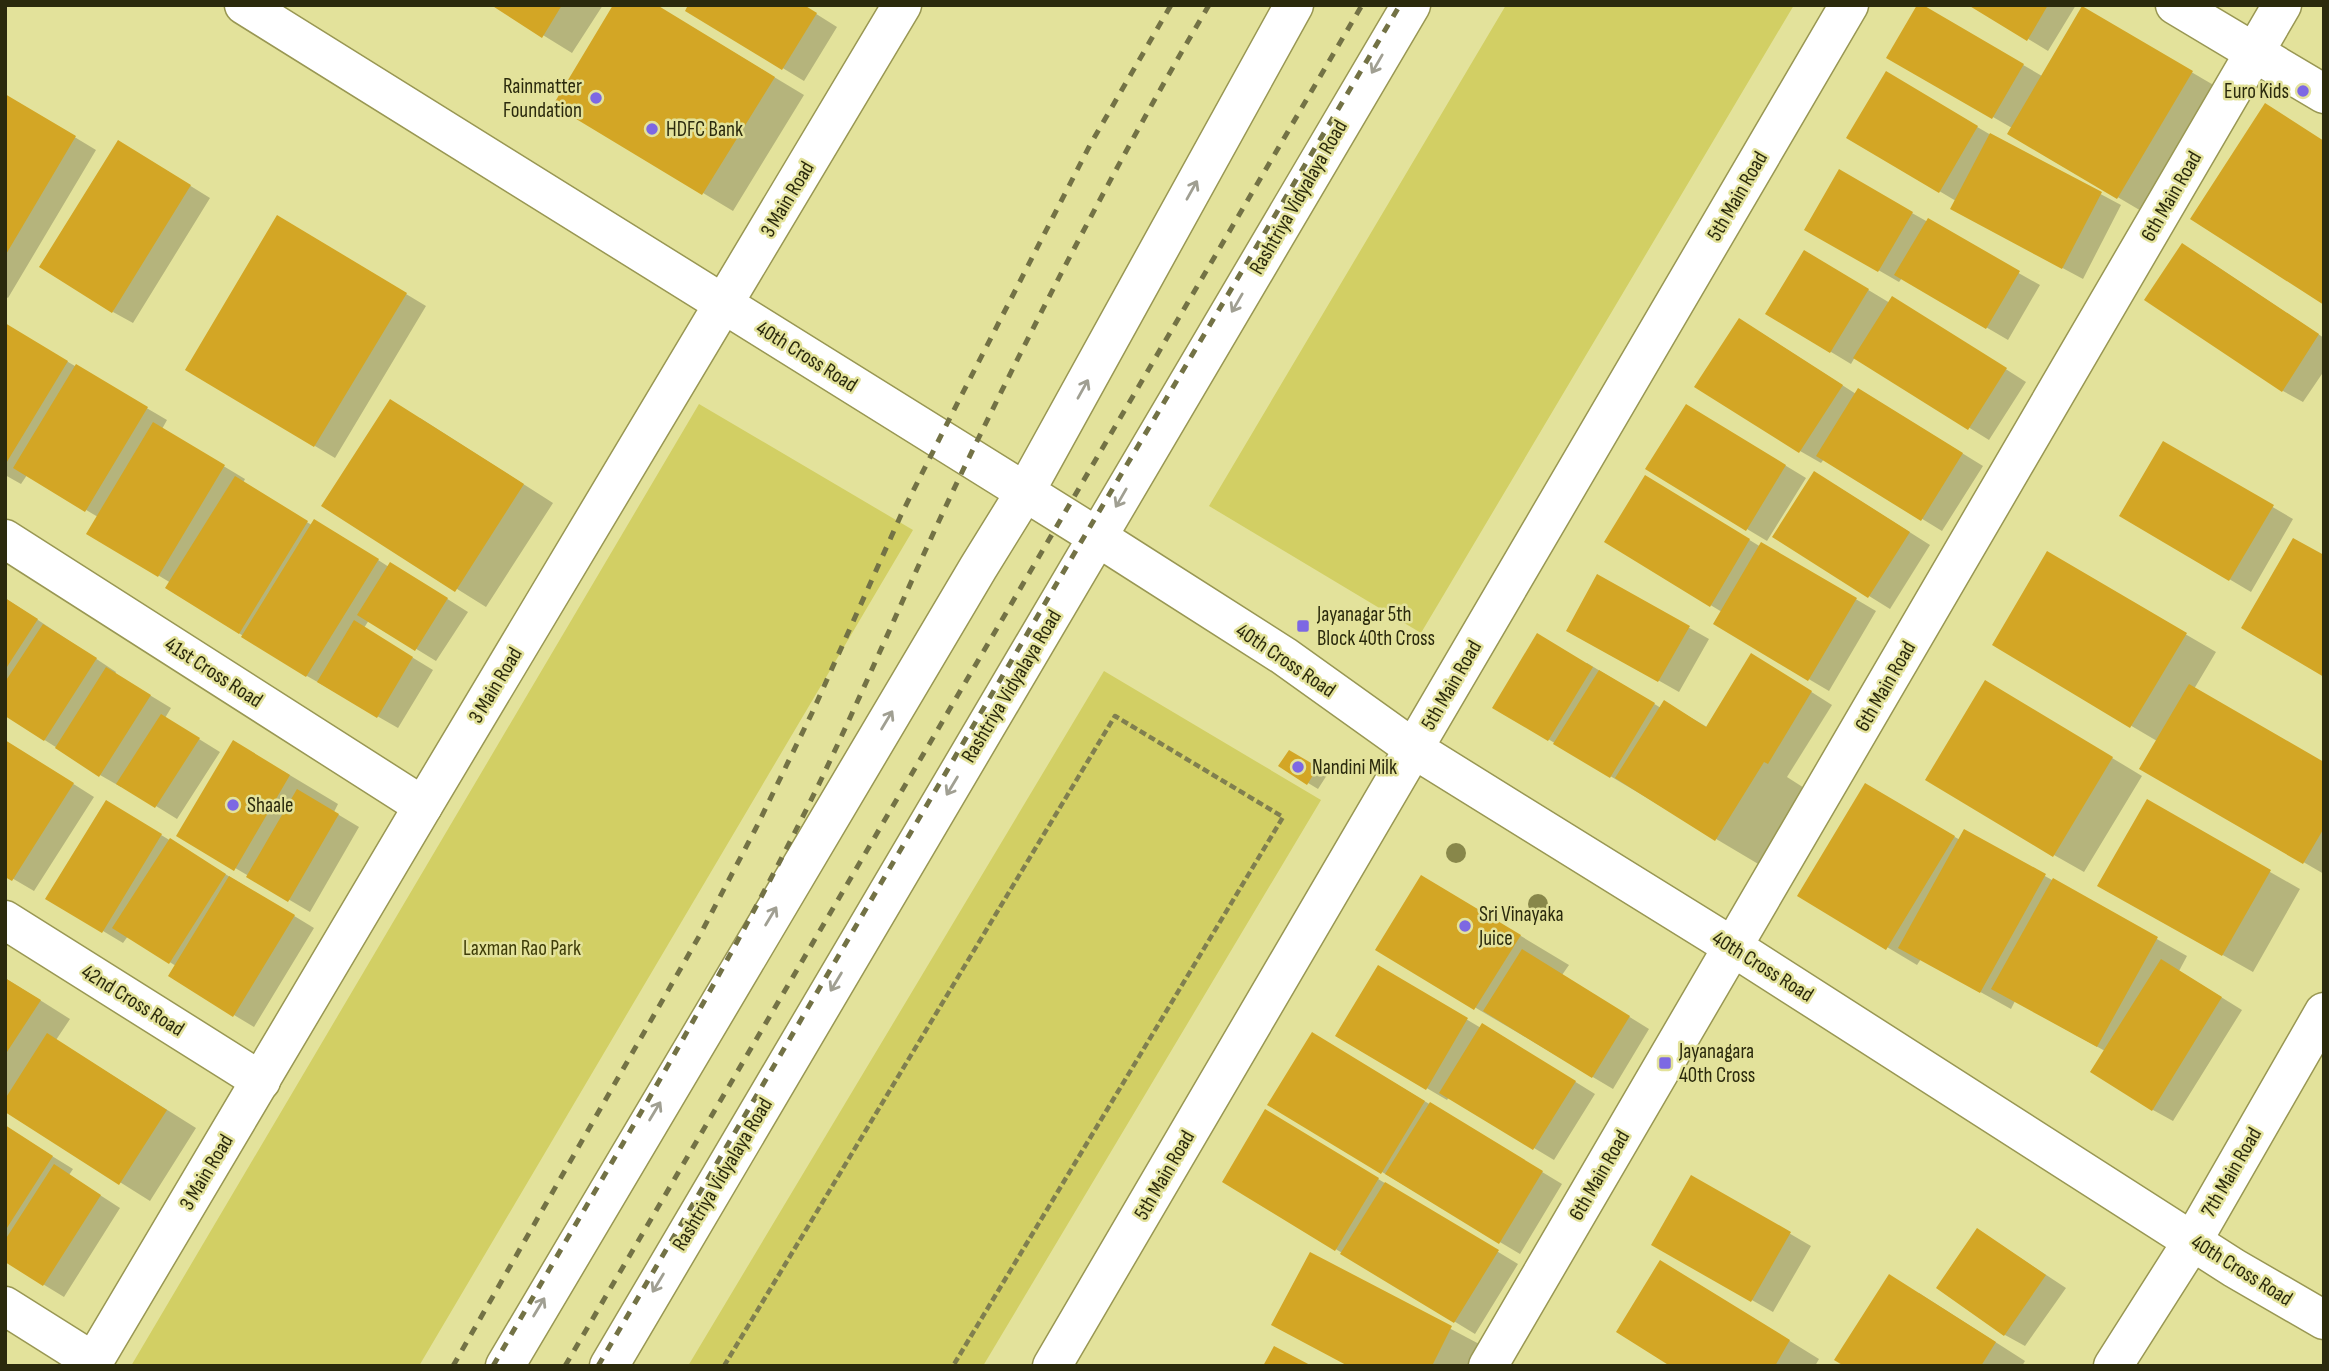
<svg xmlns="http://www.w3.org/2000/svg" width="2329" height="1371" font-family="'Sofia Sans Condensed',sans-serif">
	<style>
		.green { fill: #d2cf64 }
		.shadow { fill: #0003 }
		.building { fill: #d3a625 }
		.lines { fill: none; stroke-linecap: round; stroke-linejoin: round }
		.street-casing { stroke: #999753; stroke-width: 41 }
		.secondary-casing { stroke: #999753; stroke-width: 41 }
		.path { stroke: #807f4f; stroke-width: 4.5; stroke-dasharray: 7 3.5; stroke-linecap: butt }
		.street { stroke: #fff; stroke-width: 38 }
		.secondary { stroke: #fff; stroke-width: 38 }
		.rail { stroke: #737245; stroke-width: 5; stroke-dasharray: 9 9; stroke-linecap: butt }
		.tree { fill: #88874a }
		.oneway { stroke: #a09f92 }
		.poi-dot { fill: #7d68e3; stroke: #e3e29b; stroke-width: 2.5 }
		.labels { text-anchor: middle; stroke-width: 5; stroke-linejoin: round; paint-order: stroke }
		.poi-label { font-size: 21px; fill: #2b2a0d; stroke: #e3e29b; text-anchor: start }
		.street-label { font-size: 21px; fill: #2b2a0d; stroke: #e3e29b }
		.park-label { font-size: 21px; fill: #3e3c07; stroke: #e3e29b }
	</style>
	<rect width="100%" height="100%" fill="#e3e29b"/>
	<path class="green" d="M 1506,5 L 1794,5 L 1421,633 L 1209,506 Z
		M 699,404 L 913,530 L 419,1366 L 131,1366 Z
		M 1104,671 L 1321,800 L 983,1366 L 688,1366 Z"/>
	<path class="shadow" d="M 494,5 L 603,5 L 572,53 Z
		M 655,5 L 804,95 L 733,211 L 555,104 Z
		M 802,5 L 837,27 L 804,81 L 687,10 Z
		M 1920,5 L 2042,76 L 2082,8 L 2222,90 L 2148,215 L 2009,133 L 2012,128 L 1889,57 Z
		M 1972,5 L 2076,5 L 2048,51 Z
		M 1887,74 L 1996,138 L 2121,205 L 2083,279 L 1973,220 L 1956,201 L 1848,137 Z
		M 5,95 L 96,150 L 8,298 L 5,296 Z
		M 139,154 L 210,198 L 133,323 L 113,312 Z
		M 1839,172 L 2040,285 L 2008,340 L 1902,278 L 1899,282 L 1807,229 Z
		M 298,229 L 426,306 L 335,458 L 315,446 Z
		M 1805,252 L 1890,303 L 1913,310 L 2026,382 L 1989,440 L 1855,357 L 1851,364 L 1768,314 Z
		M 2203,257 L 2324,338 L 2324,371 L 2303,402 L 2283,391 Z
		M 5,325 L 167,420 L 162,429 L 245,479 L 243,483 L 254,490 L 315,527 L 336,533 L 389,567 L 411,576 L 468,612 L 436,661 L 369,620 L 364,628 L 433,670 L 398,728 L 307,676 L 167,588 L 171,583 L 88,533 L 98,517 L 27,475 L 21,484 L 5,475 Z
		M 1760,332 L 1856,394 L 1879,402 L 1983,466 L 1942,531 L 1824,459 L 1821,463 L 1800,451 L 1697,386 Z
		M 420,418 L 553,503 L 486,607 L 324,506 Z
		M 1707,418 L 1806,478 L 1767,541 L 1747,529 Z
		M 2164,443 L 2293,519 L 2251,592 L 2121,515 Z
		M 1835,485 L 1930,545 L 1890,609 L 1774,537 Z
		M 1666,489 L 1761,547 L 1762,544 L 1876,611 L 1829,691 L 1715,624 L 1722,612 L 1606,542 Z
		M 2048,554 L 2216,652 L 2194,689 L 2324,764 L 2324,874 L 2141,768 L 2157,741 L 1994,645 Z
		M 1598,576 L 1709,639 L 1679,692 L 1569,630 Z
		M 5,598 L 116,672 L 115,674 L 171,708 L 165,718 L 220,752 L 177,819 L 122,785 L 121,787 L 100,775 L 5,715 Z
		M 1587,663 L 1661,708 L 1664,702 L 1707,727 L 1772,667 L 1832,705 L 1787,777 L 1812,793 L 1765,868 L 1494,707 Z
		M 2016,700 L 2142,776 L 2084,872 L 2054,855 Z
		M 23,752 L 94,797 L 34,891 L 5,874 Z
		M 1289,752 L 1327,775 L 1318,789 L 1280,766 Z
		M 283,771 L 338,804 L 334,812 L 359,827 L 310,912 L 179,835 Z
		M 107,802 L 314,928 L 254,1027 L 234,1015 L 176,966 L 128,936 L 123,943 L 48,898 Z
		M 1896,802 L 1960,840 L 1965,831 L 2187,956 L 2179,971 L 2242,1010 L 2173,1121 L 2153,1110 L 2105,1051 L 2015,1001 L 2011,1009 L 1921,959 L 1917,965 L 1800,895 Z
		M 2147,802 L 2300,889 L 2253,972 L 2100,886 Z
		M 1471,906 L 1569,965 L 1562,975 L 1649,1029 L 1613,1089 L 1378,950 Z
		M 1379,967 L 1481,1028 L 1503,1037 L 1595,1094 L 1554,1160 L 1449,1097 L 1447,1100 L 1338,1036 Z
		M 5,978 L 70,1019 L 56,1040 L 196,1128 L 150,1201 L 5,1110 L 8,1098 L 5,1097 Z
		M 1333,1046 L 1562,1184 L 1520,1254 L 1382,1172 Z
		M 1286,1123 L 1518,1264 L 1475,1334 L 1224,1181 Z
		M 5,1127 L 73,1169 L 69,1175 L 120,1208 L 64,1297 L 5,1261 Z
		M 1692,1177 L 1811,1246 L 1773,1312 L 1653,1244 Z
		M 1978,1230 L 2066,1288 L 2025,1346 L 2005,1335 Z
		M 1310,1254 L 1481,1345 L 1471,1366 L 1349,1366 Z
		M 1691,1280 L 1819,1359 L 1815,1366 L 1673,1366 Z
		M 1919,1293 L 2025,1361 L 2022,1366 L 1847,1366 Z"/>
	<path class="building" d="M 491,5 L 562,5 L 542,38 Z
		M 613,5 L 657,5 L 775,77 L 702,195 L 553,105 Z
		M 688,5 L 804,5 L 817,13 L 782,70 L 685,11 Z
		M 1917,5 L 1923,5 L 2024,64 L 1992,119 L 1886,58 Z
		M 1968,5 L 2048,5 L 2027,41 Z
		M 2082,6 L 2193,71 L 2117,199 L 2007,134 Z
		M 1886,71 L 1978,126 L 1939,193 L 1846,138 Z
		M 5,94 L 76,136 L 5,256 Z
		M 2265,103 L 2324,141 L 2324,305 L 2190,219 Z
		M 1990,133 L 2102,192 L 2062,269 L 1950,209 Z
		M 118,140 L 191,185 L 112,313 L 39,267 Z
		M 1839,169 L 1913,212 L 1878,272 L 1804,230 Z
		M 277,215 L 407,293 L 314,447 L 185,370 Z
		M 1928,218 L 2020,271 L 1986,329 L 1894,275 Z
		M 2182,243 L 2319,334 L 2282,392 L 2144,300 Z
		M 1804,250 L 1869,289 L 1830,353 L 1765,314 Z
		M 1892,296 L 2007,368 L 1968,430 L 1853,358 Z
		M 1739,318 L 1843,385 L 1799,453 L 1694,387 Z
		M 5,323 L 68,361 L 5,465 Z
		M 76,364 L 148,407 L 85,512 L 13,468 Z
		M 1858,388 L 1963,453 L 1921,521 L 1816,456 Z
		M 390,399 L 524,484 L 455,592 L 321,506 Z
		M 1686,404 L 1786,465 L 1746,531 L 1645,469 Z
		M 153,422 L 225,465 L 158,577 L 86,534 Z
		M 2163,441 L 2274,505 L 2229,581 L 2119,516 Z
		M 1814,471 L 1910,532 L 1868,598 L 1772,537 Z
		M 1645,475 L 1750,539 L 1710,607 L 1604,542 Z
		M 235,476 L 308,521 L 239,634 L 165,588 Z
		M 314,519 L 379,559 L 306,677 L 241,637 Z
		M 2293,538 L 2324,555 L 2324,677 L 2241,628 Z
		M 1761,542 L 1857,598 L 1808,681 L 1713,624 Z
		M 2047,551 L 2187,633 L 2130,728 L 1992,645 Z
		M 390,562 L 448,598 L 415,651 L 357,615 Z
		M 1597,574 L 1690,626 L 1658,682 L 1566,631 Z
		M 5,598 L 38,619 L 5,670 Z
		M 354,620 L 413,657 L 377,718 L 317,682 Z
		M 43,624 L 97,658 L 44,741 L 5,716 L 5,682 Z
		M 1537,633 L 1593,667 L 1548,741 L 1492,708 Z
		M 1751,653 L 1812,691 L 1768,764 L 1764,762 L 1715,841 L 1615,778 L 1664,700 L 1706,727 Z
		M 106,667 L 151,695 L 99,777 L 55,748 Z
		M 1599,670 L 1655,703 L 1610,778 L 1553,744 Z
		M 1985,680 L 2113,757 L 2053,857 L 1925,780 Z
		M 2189,684 L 2324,762 L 2324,828 L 2303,864 L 2139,769 Z
		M 161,714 L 200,738 L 155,808 L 116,784 Z
		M 5,740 L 74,783 L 12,881 L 5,877 Z
		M 233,740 L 290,775 L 234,871 L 176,836 Z
		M 1289,750 L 1318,767 L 1307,785 L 1278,766 Z
		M 1865,783 L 1955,836 L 1886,950 L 1797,896 Z
		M 297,789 L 339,814 L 288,902 L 246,877 Z
		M 2147,799 L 2271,870 L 2222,956 L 2097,886 Z
		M 106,800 L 162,834 L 102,933 L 45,899 Z
		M 1964,829 L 2046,874 L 1980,993 L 1898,948 Z
		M 170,838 L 226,874 L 169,964 L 112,928 Z
		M 1421,875 L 1521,935 L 1474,1010 L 1375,950 Z
		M 229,876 L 295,915 L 233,1017 L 168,976 Z
		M 2053,878 L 2158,937 L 2097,1047 L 1991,989 Z
		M 1522,949 L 1630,1016 L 1592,1078 L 1483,1011 Z
		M 2161,959 L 2222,997 L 2152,1111 L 2090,1072 Z
		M 1378,965 L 1468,1018 L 1426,1090 L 1335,1036 Z
		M 5,978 L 41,1000 L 5,1055 Z
		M 1482,1023 L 1576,1081 L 1533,1150 L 1439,1093 Z
		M 1312,1032 L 1425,1101 L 1381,1174 L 1267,1105 Z
		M 47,1033 L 167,1110 L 119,1185 L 5,1112 L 5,1099 Z
		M 1430,1102 L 1543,1171 L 1499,1244 L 1385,1174 Z
		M 1265,1109 L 1379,1178 L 1335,1251 L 1222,1182 Z
		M 5,1125 L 53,1156 L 5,1231 Z
		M 54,1164 L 101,1195 L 43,1286 L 5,1262 L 5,1240 Z
		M 1691,1175 L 1791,1232 L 1751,1302 L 1651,1245 Z
		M 1385,1182 L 1499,1250 L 1454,1323 L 1340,1254 Z
		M 1977,1228 L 2046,1275 L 2004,1336 L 1936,1288 Z
		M 1310,1252 L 1452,1326 L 1432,1366 L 1348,1366 L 1271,1325 Z
		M 1660,1260 L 1790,1340 L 1775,1366 L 1670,1366 L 1616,1332 Z
		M 1889,1274 L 1996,1342 L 1981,1366 L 1844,1366 L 1834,1360 Z
		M 1274,1346 L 1312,1366 L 1263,1366 Z"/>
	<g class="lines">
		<g class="street-casing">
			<path id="street" d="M 2175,5 L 2324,94
				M 5,539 L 423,806
				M 5,920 L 261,1081
				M 5,1306 L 94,1362
				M 1488,1366 L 2282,5
				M 2113,1366 L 2193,1240 L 2324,1012"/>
		</g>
		<g class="secondary-casing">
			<path id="secondary" d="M 244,5 L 1099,538 L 1284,656 L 1414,749 L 1733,947 L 2234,1268 L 2324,1320
				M 91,1366 L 423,806 L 902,5
				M 505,1366 L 978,568 L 1025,492 L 1294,5
				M 609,1366 L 1411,5
				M 1052,1366 L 1849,5"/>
		</g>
		<path class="path" d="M 724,1366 L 1115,716 L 1283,817 L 953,1366"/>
		<use href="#street" class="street"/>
		<use href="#secondary" class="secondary"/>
		<path class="rail" d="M 453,1366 L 701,933 L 756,828 L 812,713 L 901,515 L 958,402 L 1090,145 L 1171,5
			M 493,1366 C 604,1174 720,985 818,786 C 868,682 913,574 963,470 C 1039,313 1120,156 1209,5
			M 565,1366 L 1362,5
			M 598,1366 L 1081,542 L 1400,5"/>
	</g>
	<g class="tree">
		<circle cx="1456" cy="853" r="10"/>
		<circle cx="1538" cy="904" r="10"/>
	</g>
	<defs><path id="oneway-shaft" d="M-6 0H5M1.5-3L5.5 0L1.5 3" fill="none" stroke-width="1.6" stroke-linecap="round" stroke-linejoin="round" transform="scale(1.75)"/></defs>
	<g class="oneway">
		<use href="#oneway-shaft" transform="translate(1377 64) rotate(120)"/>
		<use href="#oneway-shaft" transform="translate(1192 190) rotate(-61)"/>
		<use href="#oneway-shaft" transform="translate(1237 303) rotate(120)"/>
		<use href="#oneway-shaft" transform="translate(1083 389) rotate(-61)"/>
		<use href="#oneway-shaft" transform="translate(1121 498) rotate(120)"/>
		<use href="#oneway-shaft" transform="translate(887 720) rotate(-59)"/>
		<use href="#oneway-shaft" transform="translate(952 786) rotate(121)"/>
		<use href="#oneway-shaft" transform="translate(771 916) rotate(-59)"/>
		<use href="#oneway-shaft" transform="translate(836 982) rotate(121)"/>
		<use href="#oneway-shaft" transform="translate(655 1111) rotate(-59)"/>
		<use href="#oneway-shaft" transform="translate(658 1283) rotate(121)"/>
		<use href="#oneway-shaft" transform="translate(539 1307) rotate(-59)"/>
	</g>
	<g class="poi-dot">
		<circle cx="2303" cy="91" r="7"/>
		<circle cx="596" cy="98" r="7"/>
		<circle cx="652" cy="129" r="7"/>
		<rect x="1296" y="619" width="14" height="14" rx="3.5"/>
		<circle cx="1298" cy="767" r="7"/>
		<circle cx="233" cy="805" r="7"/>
		<circle cx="1465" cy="926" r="7"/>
		<rect x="1658" y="1056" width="14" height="14" rx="3.5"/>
	</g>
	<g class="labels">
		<g class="poi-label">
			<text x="582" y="93" text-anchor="end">Rainmatter<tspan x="582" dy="24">Foundation</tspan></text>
			<text x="2289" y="98" text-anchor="end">Euro Kids</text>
			<text x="666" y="136">HDFC Bank</text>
			<text x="1317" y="621">Jayanagar 5th<tspan x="1317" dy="24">Block 40th Cross</tspan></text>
			<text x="1312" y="774">Nandini Milk</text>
			<text x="247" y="812">Shaale</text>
			<text x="1479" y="921">Sri Vinayaka<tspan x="1479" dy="24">Juice</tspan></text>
			<text x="1679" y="1058">Jayanagara<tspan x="1679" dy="24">40th Cross</tspan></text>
		</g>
		<g class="street-label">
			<text transform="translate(1737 196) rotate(-60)" y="7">5th Main Road</text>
			<text transform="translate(2171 196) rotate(-60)" y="7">6th Main Road</text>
			<text transform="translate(1298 197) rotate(-60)" y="7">Rashtriya Vidyalaya Road</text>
			<text transform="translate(787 199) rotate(-59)" y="7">3 Main Road</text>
			<text transform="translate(807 356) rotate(32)" y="7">40th Cross Road</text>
			<text transform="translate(1286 660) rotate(34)" y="7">40th Cross Road</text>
			<text transform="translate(214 672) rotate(33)" y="7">41st Cross Road</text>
			<text transform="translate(495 685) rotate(-59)" y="7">3 Main Road</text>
			<text transform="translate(1451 685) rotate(-60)" y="7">5th Main Road</text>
			<text transform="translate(1011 686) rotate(-59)" y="7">Rashtriya Vidyalaya Road</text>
			<text transform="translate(1885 686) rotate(-60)" y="7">6th Main Road</text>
			<text transform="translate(1763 966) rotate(32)" y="7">40th Cross Road</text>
			<text transform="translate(133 1000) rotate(32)" y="7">42nd Cross Road</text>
			<text transform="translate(206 1172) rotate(-59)" y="7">3 Main Road</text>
			<text transform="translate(2231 1172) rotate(-60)" y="7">7th Main Road</text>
			<text transform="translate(722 1174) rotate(-59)" y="7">Rashtriya Vidyalaya Road</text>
			<text transform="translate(1164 1175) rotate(-60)" y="7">5th Main Road</text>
			<text transform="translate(1599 1175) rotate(-60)" y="7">6th Main Road</text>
			<text transform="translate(2242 1270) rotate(32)" y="7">40th Cross Road</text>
		</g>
		<g class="park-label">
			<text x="522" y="955">Laxman Rao Park</text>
		</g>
	</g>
	<rect width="2329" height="1371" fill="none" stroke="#2b2a0d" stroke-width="14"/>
</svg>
